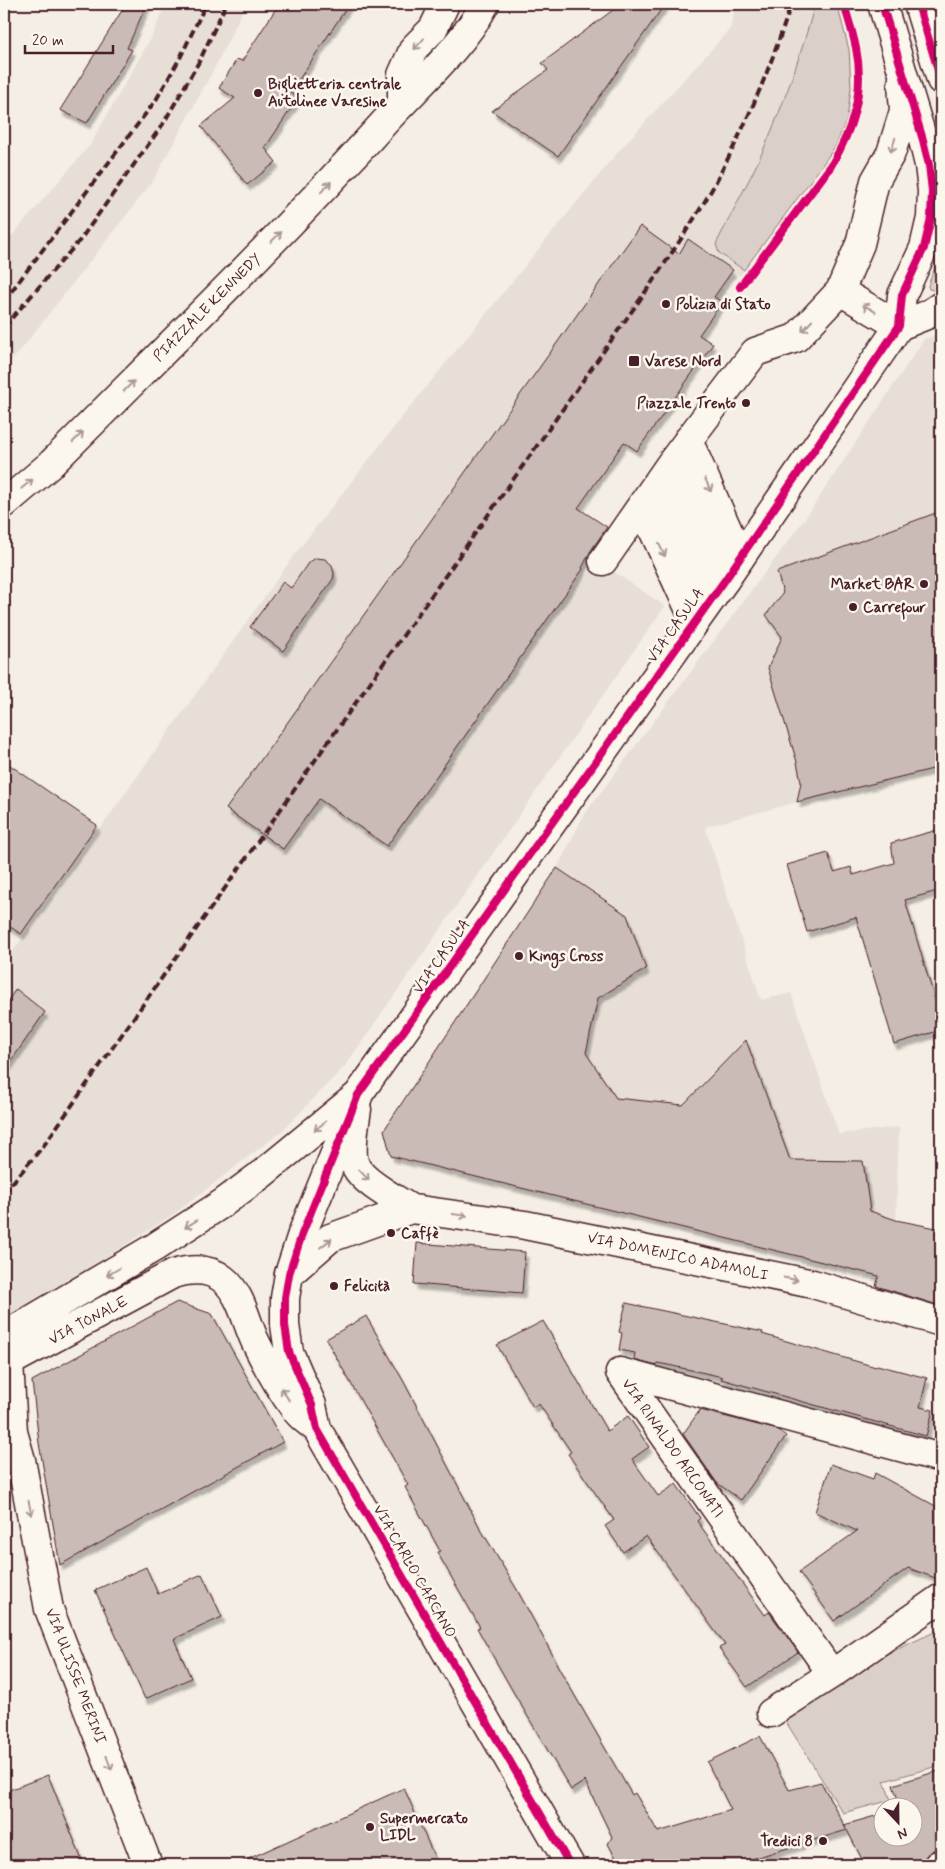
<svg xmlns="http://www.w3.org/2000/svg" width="945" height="1869" font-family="Mynerve,sans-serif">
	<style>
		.built { fill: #e7dfd6 }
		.green { fill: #dbd0c9; stroke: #92787a }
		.building { fill: #cabbb6; stroke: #4a1f2b; filter: url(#shadow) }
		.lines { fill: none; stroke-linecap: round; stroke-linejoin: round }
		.minor-casing { stroke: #4a1f2b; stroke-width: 31 }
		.major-casing { stroke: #4a1f2b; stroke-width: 31 }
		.minor { stroke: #fbf7ec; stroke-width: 28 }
		.major { stroke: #fbf7ec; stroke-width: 28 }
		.rail { stroke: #4a1f2b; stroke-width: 4; stroke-dasharray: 8 4; stroke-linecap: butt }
		.cycleway-casing { stroke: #fbf7ec; stroke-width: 11 }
		.cycleway { stroke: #d6006c; stroke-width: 8 }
		.oneway { stroke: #ab9695 }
		.poi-dot { fill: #4a1f2b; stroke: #fbf7ec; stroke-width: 2 }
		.labels { text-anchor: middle; stroke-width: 5; stroke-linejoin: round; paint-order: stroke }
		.poi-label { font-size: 15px; font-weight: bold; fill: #4a1f2b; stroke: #fbf7ec; text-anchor: start }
		.street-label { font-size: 15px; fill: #4a1f2b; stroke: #fbf7ec }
	</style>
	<defs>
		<filter id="shadow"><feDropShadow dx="3" dy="5.5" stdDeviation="1" flood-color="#0004"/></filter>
	</defs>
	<rect width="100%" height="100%" fill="#f4eee4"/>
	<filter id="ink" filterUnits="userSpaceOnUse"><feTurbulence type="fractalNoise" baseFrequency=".02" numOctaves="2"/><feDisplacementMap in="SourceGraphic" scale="10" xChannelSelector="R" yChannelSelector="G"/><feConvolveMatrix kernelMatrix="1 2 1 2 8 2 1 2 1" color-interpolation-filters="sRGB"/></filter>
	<g filter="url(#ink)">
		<path class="built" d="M 166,4 L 246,4 L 215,67 L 153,181 L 19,352 L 4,369 L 4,245 L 90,145 L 152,36 Z
			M 736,4 L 838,4 L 850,49 L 852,87 L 848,119 L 836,145 L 740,276 L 733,271 L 721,288 L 728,293 L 699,335 L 713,344 L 637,451 L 623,442 L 559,535 L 665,606 L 345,1066 L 282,1131 L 174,1214 L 4,1322 L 4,964 L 295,554 L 406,412 L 617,153 L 730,29 Z
			M 941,333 L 941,767 L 797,802 L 705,827 L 761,1000 L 791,993 L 839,1134 L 899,1127 L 896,1220 L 879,1276 L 391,1156 L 384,1130 L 557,868 L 584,815 L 807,516 L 924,339 Z"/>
		<path class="green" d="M 815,4 L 837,4 L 849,50 L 851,88 L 847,119 L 836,145 L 823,164 L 744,270 L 719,253 L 716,244 C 728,220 741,196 753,172 C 778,121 800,59 815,4 Z
			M 941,250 L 941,283 L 933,290 L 929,289 L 928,286 Z
			M 941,1629 L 941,1765 L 884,1781 L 891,1800 L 843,1813 L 786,1722 L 852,1670 Z"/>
		<path class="building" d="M 126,4 L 147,4 L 127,48 L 132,50 L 87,123 L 60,110 Z
			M 279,4 L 349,4 L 290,93 L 298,98 L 265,148 L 276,162 L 247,185 L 201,126 L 235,98 L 219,88 L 237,59 L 242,61 Z
			M 621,4 L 665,4 L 558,156 L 492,111 L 548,70 L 542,63 Z
			M 640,226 L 679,254 L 688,239 L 733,270 L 714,297 L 722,302 L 699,335 L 713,344 L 637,451 L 624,442 L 578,508 L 607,527 L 590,552 L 582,568 L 583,569 L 387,846 L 319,799 L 283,849 L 226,809 Z
			M 941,511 L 941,767 L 797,802 L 801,782 L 797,762 L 768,668 L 782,637 L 766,615 L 783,593 L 777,572 Z
			M 316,558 L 325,559 L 332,565 L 334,574 L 333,579 L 283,651 L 250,627 L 283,582 L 291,588 L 308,563 Z
			M 4,761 L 97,825 L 21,934 L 4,923 Z
			M 941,829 L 941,890 L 905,900 L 941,1020 L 941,1030 L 894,1044 L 856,917 L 807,932 L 787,865 L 828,853 L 834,872 L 851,867 L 853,875 L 894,863 L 891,843 Z
			M 557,868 L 627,915 L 646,969 L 598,998 L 586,1053 L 616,1098 L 683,1105 L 746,1040 L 790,1160 L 863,1161 L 870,1211 L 896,1220 L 941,1229 L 941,1306 L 876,1286 L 879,1276 L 391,1156 L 384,1130 Z
			M 16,989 L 45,1012 L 4,1071 L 4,1006 Z
			M 417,1243 L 525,1252 L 522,1293 L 414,1284 Z
			M 177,1302 L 212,1314 L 283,1442 L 60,1565 L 39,1443 L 32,1381 Z
			M 626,1303 L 763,1332 L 762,1334 L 876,1367 L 877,1365 L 927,1378 L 920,1407 L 933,1410 L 926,1436 L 721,1379 L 723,1377 L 668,1365 L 657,1363 L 657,1366 L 634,1360 L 635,1353 L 619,1350 L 622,1333 L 619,1332 Z
			M 366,1316 L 404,1382 L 480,1528 L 516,1588 L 557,1663 L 556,1663 L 632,1795 L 635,1793 L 658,1832 L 731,1810 L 707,1762 L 760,1736 L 789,1790 L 821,1782 L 846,1829 L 844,1825 L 882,1814 L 882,1836 L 912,1836 L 912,1806 L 900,1806 L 893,1785 L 941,1770 L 941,1849 L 933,1850 L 925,1858 L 897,1865 L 865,1865 L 847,1830 L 732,1865 L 620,1865 L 608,1844 L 612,1837 L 585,1781 L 571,1790 L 511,1688 L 477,1628 L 480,1627 L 437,1552 L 440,1551 L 405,1487 L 408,1485 L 326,1339 Z
			M 543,1321 L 607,1431 L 628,1416 L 649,1447 L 632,1459 L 658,1496 L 676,1484 L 700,1518 L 697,1521 L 765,1615 L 769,1612 L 798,1652 L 747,1687 L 719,1648 L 725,1645 L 646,1536 L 623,1552 L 605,1526 L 614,1520 L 568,1454 L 571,1452 L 539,1404 L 533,1407 L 497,1345 Z
			M 700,1410 L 778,1430 L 786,1436 L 741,1500 L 717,1483 L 683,1434 Z
			M 831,1464 L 873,1479 L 875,1473 L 941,1509 L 941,1580 L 908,1568 L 834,1621 L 799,1572 L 857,1531 L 815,1512 Z
			M 146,1567 L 158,1594 L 202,1574 L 222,1617 L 174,1639 L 191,1678 L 145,1699 L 95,1590 Z
			M 48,1775 L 84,1865 L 4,1865 L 4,1792 Z
			M 404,1788 L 438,1865 L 235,1865 Z"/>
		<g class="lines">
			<g class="minor-casing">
				<path id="minor" d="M 402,102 L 402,75 L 414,48 L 433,29 L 445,4
					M 840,291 L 899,326
					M 688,440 L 740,558
					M 671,463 L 725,580
					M 655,487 L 709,600
					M 4,504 L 51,464 C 162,352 276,242 382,125 C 417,86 460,50 485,4
					M 642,506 L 695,621
					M 603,561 L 671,463 L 755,352 L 796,338 L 840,291 L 860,244 L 875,181 L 891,153 L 904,111 L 902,83
					M 357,1109 C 355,1123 349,1154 356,1167 C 364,1183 396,1199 411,1209
					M 289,1274 L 330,1238 L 411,1209 L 420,1210 L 525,1225 L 813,1284 L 941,1322
					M 9,1362 L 13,1432 L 21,1460 L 49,1609 L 148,1865
					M 620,1372 L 832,1674
					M 620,1372 L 941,1458
					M 771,1713 L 832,1674 L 941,1598
					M 938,1865 L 941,1864"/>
			</g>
			<g class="major-casing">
				<path id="major" d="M 918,4 L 941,80
					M 899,326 L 929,314 L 941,306
					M 358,1097 L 302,1234 L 289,1274 L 285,1298 L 285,1325 L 289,1352 L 312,1405 L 317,1429 L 570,1865
					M 4,1336 L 155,1247 L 223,1203 L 262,1174 L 358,1095 L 725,580 L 899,326 L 902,295 L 924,248 L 931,218 L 932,191 L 929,165 L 923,140 L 882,4
					M 4,1365 L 173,1274 C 190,1269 208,1267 223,1279 C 242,1294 246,1323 256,1343 C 267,1366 280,1389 295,1409 C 300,1417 310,1423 317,1429"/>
			</g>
			<use href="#minor" class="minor"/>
			<use href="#major" class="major"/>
			<path class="rail" d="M 4,301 L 156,100 L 180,58 L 206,4
				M 4,327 L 80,240 L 163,124 L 200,60 L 226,4
				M 4,1193 L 44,1145 L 106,1057 L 646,291 C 669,257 692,224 712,189 C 744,130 771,68 791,4"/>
			<g class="cycleway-casing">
				<path id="cycleway" d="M 918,4 L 941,80
					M 740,287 L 831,166 C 853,129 865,91 856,48 C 853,33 848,18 844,4
					M 570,1865 L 317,1429 L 312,1405 L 289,1352 L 285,1325 L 285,1298 L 289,1274 L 302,1234 L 358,1095 L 725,580 L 899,326 L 902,295 L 924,248 L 931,218 L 932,191 L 929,165 L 923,140 L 882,4"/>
			</g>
			<use href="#cycleway" class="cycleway"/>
		</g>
		<defs><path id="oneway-shaft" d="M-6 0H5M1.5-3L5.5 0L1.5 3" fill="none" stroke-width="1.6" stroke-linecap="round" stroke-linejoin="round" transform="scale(1.25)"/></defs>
		<g class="oneway">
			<use href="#oneway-shaft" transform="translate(419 44) rotate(132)"/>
			<use href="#oneway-shaft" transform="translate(893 145) rotate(108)"/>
			<use href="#oneway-shaft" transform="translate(326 187) rotate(-46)"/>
			<use href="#oneway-shaft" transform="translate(276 237) rotate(-45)"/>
			<use href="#oneway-shaft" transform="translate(869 308) rotate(-149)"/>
			<use href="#oneway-shaft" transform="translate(807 326) rotate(133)"/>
			<use href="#oneway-shaft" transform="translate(129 386) rotate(-45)"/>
			<use href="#oneway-shaft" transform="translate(78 437) rotate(-45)"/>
			<use href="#oneway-shaft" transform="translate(27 484) rotate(-39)"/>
			<use href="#oneway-shaft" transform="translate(708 485) rotate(66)"/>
			<use href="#oneway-shaft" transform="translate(662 550) rotate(65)"/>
			<use href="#oneway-shaft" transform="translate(320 1126) rotate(141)"/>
			<use href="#oneway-shaft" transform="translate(364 1175) rotate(47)"/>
			<use href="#oneway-shaft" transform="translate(460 1215) rotate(8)"/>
			<use href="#oneway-shaft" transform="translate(191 1224) rotate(147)"/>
			<use href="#oneway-shaft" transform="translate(326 1243) rotate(-38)"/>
			<use href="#oneway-shaft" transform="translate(113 1272) rotate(150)"/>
			<use href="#oneway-shaft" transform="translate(791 1279) rotate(12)"/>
			<use href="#oneway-shaft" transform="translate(285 1394) rotate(-122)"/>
			<use href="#oneway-shaft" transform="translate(30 1508) rotate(79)"/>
			<use href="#oneway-shaft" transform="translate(109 1763) rotate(69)"/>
		</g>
	</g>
	<g class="poi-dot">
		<circle cx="258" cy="93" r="5"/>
		<circle cx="666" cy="304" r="5"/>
		<rect x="628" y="355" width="12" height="12" rx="2.5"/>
		<circle cx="746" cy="403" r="5"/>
		<circle cx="924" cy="584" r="5"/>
		<circle cx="853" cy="607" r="5"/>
		<circle cx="519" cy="956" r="5"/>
		<circle cx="391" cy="1233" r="5"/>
		<circle cx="334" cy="1286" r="5"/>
		<circle cx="370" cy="1827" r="5"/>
		<circle cx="823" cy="1841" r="5"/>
	</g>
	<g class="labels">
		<g class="poi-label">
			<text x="268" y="89">Biglietteria centrale<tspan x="268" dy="17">Autolinee Varesine</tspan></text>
			<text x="676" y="309">Polizia di Stato</text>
			<text x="645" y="366">Varese Nord</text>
			<text x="736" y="408" text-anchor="end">Piazzale Trento</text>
			<text x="914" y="589" text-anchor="end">Market BAR</text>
			<text x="863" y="612">Carrefour</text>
			<text x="529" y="961">Kings Cross</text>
			<text x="401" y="1238">Caffè</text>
			<text x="344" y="1291">Felicità</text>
			<text x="380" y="1823">Supermercato<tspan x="380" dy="17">LIDL</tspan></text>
			<text x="813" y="1846" text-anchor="end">Tredici 8</text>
		</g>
		<g class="street-label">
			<text transform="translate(207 307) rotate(-45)" y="5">PIAZZALE KENNEDY</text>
			<text transform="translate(675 625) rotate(-55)" y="5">VIA CASULA</text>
			<text transform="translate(441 956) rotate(-55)" y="5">VIA CASULA</text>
			<text transform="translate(678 1256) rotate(12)" y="5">VIA DOMENICO ADAMOLI</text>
			<text transform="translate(88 1320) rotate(-28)" y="5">VIA TONALE</text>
			<text transform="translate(673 1448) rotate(55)" y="5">VIA RINALDO ARCONATI</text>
			<text transform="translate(415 1571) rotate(60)" y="5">VIA CARLO CARCANO</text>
			<text transform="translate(76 1676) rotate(69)" y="5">VIA ULISSE MERINI</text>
		</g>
	</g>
	<rect width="945" height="1869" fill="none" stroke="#fbf7ec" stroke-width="20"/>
	<rect x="10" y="10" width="925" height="1849" fill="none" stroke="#4a1f2b" stroke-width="2" filter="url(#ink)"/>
	<g transform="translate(898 1822) rotate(158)"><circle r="24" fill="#fbf7ec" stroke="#b4a19f"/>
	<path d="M0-4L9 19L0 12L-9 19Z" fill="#4a1f2b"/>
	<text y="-8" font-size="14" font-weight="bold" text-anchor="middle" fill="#4a1f2b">N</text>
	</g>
	<path d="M25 45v8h88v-8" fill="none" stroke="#4a1f2b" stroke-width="2.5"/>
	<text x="32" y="45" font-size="15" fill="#4a1f2b" stroke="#fbf7ec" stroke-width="4" paint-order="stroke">20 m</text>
</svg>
